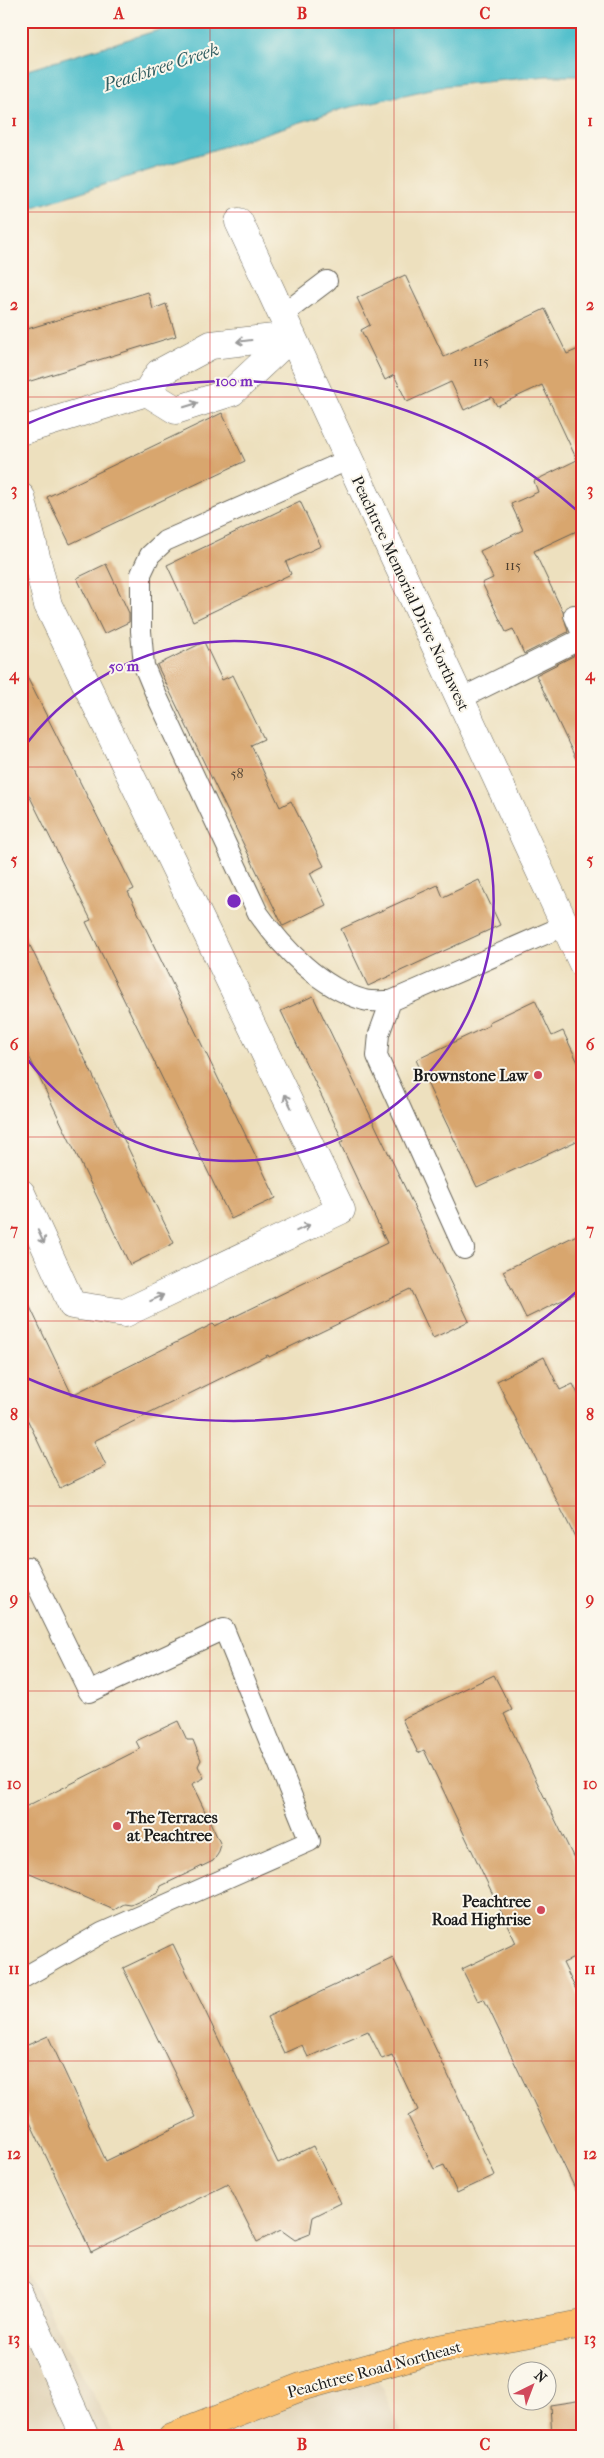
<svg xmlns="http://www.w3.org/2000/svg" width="604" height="2458" font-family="'IM FELL French Canon',serif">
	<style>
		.built { fill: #e0d1b4 }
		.water { fill: #53c0cc; stroke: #386e74 }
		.building { fill: #d8a66e }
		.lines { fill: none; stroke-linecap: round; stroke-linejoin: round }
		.service-casing { stroke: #656155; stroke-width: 22 }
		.minor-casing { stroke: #656155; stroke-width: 29 }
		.trunk-casing { stroke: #656155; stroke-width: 29 }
		.service { stroke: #fff; stroke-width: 20 }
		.minor { stroke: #fff; stroke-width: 28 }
		.trunk { stroke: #fabe6d; stroke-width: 28 }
		.oneway { stroke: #999 }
		.grid { fill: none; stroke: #d62828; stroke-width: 1; stroke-opacity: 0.55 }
		.ring { fill: none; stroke: #7b2cbf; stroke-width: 2.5 }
		.poi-dot { fill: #d1495b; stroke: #fbf7ec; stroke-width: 2 }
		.labels { text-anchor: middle; stroke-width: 4; stroke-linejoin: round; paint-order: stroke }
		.number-label { font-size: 14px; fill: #4b3e30 }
		.street-label { font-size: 16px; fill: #1c1c1c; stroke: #fbf7ec }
		.poi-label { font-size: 16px; font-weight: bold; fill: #1c1c1c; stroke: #fbf7ec; text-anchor: end }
		.water-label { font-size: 18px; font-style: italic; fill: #325e62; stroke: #fbf7ec }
		.centre { fill: #7b2cbf; stroke: #fbf7ec; stroke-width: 2.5 }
		.ring-label { font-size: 15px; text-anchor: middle; font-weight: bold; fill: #7b2cbf; stroke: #fbf7ec; stroke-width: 4; stroke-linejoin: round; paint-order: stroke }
		.neatline { fill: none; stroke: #d62828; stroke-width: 2 }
		.grid-label { font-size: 16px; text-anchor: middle; font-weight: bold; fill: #d62828 }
	</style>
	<rect width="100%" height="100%" fill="#fbf7ec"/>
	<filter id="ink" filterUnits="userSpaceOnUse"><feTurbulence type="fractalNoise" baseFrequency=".02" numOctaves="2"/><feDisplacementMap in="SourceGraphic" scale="10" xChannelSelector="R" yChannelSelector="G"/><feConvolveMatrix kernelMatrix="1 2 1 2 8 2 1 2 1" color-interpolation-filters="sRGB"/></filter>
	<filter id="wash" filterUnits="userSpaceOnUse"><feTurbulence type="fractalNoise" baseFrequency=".0096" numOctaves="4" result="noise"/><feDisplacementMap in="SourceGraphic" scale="20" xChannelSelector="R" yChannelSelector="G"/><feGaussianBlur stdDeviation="1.12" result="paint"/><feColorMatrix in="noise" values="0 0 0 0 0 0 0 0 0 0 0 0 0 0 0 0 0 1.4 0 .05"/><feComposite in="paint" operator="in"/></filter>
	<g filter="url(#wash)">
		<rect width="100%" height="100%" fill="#ede0be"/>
		<path class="built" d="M 21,2259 L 116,2437 L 21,2437 Z
			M 371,2363 L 403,2437 L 162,2437 Z"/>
		<path class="water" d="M 197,21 L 583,21 L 583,76 L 547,76 L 444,86 L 342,109 L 21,211 L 21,72 L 152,32 Z"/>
		<g id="blocks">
			<path class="building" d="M 405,275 L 444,357 L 545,309 L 567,354 L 583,347 L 583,528 L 534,551 L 563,612 L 568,632 L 524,654 L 513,629 L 506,632 L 482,583 L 493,578 L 480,551 L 523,530 L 511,504 L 538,492 L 534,481 L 577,460 L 542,385 L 497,406 L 492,397 L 464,410 L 451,382 L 407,402 L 394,375 L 385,380 L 361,330 L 370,325 L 357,298 Z
				M 148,292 L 153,309 L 166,304 L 176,336 L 21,384 L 21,331 Z
				M 222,413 L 245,461 L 70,544 L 47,497 Z
				M 300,501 L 321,546 L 286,562 L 291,574 L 193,621 L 167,565 Z
				M 106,564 L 129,613 L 129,622 L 104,634 L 77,578 Z
				M 204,642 L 222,680 L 233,675 L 264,739 L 251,745 L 280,807 L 291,801 L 324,866 L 310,873 L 326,905 L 283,926 L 157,665 Z
				M 581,652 L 583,655 L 583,774 L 536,675 Z
				M 21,665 L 134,889 L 128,892 L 276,1198 L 231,1219 L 86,922 L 91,920 L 21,779 Z
				M 479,880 L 500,925 L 368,986 L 341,929 L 438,885 L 443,897 Z
				M 21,927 L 174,1243 L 130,1265 L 21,1040 Z
				M 313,996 L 469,1321 L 433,1338 L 410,1289 L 269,1357 L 268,1355 L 94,1441 L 106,1466 L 60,1488 L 21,1406 L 21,1288 L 72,1395 L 213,1324 L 215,1326 L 387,1243 L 340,1143 L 343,1141 L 281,1011 Z
				M 535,1000 L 552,1036 L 563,1031 L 583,1073 L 583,1138 L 477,1187 L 416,1060 L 490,1025 L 489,1022 Z
				M 583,1232 L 583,1290 L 526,1318 L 503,1271 Z
				M 544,1357 L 560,1390 L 573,1384 L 583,1404 L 583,1553 L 497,1381 Z
				M 494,1675 L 512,1710 L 504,1714 L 583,1877 L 583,1954 L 563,1963 L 583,2004 L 583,2205 L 484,1999 L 478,2001 L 462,1969 L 516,1943 L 424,1750 L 418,1753 L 402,1719 Z
				M 178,1721 L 187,1740 L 193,1740 L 201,1760 L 198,1766 L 204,1778 L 192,1784 L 221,1845 L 218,1854 L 213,1861 L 161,1886 L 158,1893 L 131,1905 L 124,1904 L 114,1910 L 21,1869 L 21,1809 L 140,1749 L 136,1741 Z
				M 173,1944 L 278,2163 L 313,2146 L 341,2203 L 313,2217 L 310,2234 L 295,2240 L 281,2230 L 257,2242 L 228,2184 L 91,2252 L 21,2103 L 21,2048 L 48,2036 L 106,2161 L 196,2117 L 123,1968 Z
				M 393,1958 L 495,2175 L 457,2193 L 444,2165 L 434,2169 L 408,2116 L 418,2110 L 392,2055 L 382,2059 L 368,2031 L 308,2057 L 302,2045 L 284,2053 L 267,2017 Z
				M 583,2400 L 583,2437 L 552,2437 L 550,2405 Z"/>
		</g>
	</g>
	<g filter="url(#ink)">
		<use href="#blocks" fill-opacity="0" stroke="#656155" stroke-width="1"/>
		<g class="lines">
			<g class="service-casing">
				<path id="service" d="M 282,315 L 327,281
					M 350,459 L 165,541 L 150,555 L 141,574 L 141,631 L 144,666 L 154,690 L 258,913 C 283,949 321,988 364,1000 C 372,1002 383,1001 391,1001 L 566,925
					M 574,615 L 583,636
					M 460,699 L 583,638
					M 391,1001 L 379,1034 L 377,1056 L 464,1249
					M 21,1570 L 28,1567 L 89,1692 L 224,1629 L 310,1841 L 102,1933 L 21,1979"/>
			</g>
			<g class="minor-casing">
				<path id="minor" d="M 239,222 L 583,964
					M 147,392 L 176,410 L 232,392 L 292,336
					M 21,431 L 147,392 L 159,373 L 211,345 L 292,336
					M 21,497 L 48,605 L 341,1210 L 125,1313 L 72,1305 L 21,1193
					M 21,2295 L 85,2437"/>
			</g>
			<g class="trunk-casing">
				<path id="trunk" d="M 172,2437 L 301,2387 L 437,2349 L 583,2324"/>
			</g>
			<use href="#service" class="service"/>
			<use href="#minor" class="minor"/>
			<use href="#trunk" class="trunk"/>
		</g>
		<defs><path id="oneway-shaft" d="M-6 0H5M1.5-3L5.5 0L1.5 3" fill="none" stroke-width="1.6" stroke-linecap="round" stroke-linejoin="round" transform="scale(1.25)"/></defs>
		<g class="oneway">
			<use href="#oneway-shaft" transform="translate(244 341) rotate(173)"/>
			<use href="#oneway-shaft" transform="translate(191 405) rotate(-17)"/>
			<use href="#oneway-shaft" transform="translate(288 1101) rotate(-116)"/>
			<use href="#oneway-shaft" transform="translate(303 1228) rotate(-25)"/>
			<use href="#oneway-shaft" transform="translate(41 1237) rotate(65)"/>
			<use href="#oneway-shaft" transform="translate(157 1298) rotate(-25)"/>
		</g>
	</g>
	<path class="grid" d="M 210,21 L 210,2437M 394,21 L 394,2437M 21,212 L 583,212M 21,397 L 583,397M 21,582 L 583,582M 21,767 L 583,767M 21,952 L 583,952M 21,1137 L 583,1137M 21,1321 L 583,1321M 21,1506 L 583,1506M 21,1691 L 583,1691M 21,1876 L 583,1876M 21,2061 L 583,2061M 21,2246 L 583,2246"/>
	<g class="ring">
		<path d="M22 750A260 260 0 1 1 22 1052"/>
		<path d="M582 1287A520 520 0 0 1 22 1376M22 426A520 520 0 0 1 582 515"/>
	</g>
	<g class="poi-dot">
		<circle cx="538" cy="1075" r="5"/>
		<circle cx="117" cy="1826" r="5"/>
		<circle cx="541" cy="1910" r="5"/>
	</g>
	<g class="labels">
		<g class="number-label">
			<text x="481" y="366">115</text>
			<text x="513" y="570">115</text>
			<text x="237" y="778">58</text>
		</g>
		<g class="street-label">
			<text transform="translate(411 593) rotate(65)" y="6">Peachtree Memorial Drive Northwest</text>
			<text transform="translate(374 2369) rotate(-15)" y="6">Peachtree Road Northeast</text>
		</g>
		<g class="poi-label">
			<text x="528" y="1081">Brownstone Law</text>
			<text x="127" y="1823" text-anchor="start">The Terraces<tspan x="127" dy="18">at Peachtree</tspan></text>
			<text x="531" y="1907">Peachtree<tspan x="531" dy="18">Road Highrise</tspan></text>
		</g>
		<g class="water-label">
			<text transform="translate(161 67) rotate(-18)" y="6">Peachtree Creek</text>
		</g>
	</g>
	<circle cx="234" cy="901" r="8" class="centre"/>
	<g class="ring-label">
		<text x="234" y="386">100 m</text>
		<text x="124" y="671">50 m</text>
	</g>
	<rect width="604" height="2458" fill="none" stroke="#fbf7ec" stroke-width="55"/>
	<g transform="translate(532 2386) rotate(42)"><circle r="24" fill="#fbf7ec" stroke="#a29f99"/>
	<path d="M0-4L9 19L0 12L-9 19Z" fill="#d1495b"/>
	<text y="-8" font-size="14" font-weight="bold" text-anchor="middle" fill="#1c1c1c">N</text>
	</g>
	<rect x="28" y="28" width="548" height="2402" class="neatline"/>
	<g class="grid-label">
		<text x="119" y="19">A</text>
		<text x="302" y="19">B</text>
		<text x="485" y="19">C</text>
		<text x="14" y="126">1</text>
		<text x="590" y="126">1</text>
		<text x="14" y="310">2</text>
		<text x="590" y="310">2</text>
		<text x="14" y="495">3</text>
		<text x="590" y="495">3</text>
		<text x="14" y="680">4</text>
		<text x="590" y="680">4</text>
		<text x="14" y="865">5</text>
		<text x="590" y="865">5</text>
		<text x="14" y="1050">6</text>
		<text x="590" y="1050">6</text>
		<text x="14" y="1235">7</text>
		<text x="590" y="1235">7</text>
		<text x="14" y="1420">8</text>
		<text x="590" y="1420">8</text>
		<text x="14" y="1604">9</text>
		<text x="590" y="1604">9</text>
		<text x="14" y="1789">10</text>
		<text x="590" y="1789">10</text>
		<text x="14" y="1974">11</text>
		<text x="590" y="1974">11</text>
		<text x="14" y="2159">12</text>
		<text x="590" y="2159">12</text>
		<text x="14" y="2344">13</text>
		<text x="590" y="2344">13</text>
		<text x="119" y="2450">A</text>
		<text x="302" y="2450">B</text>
		<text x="485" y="2450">C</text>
	</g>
</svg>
